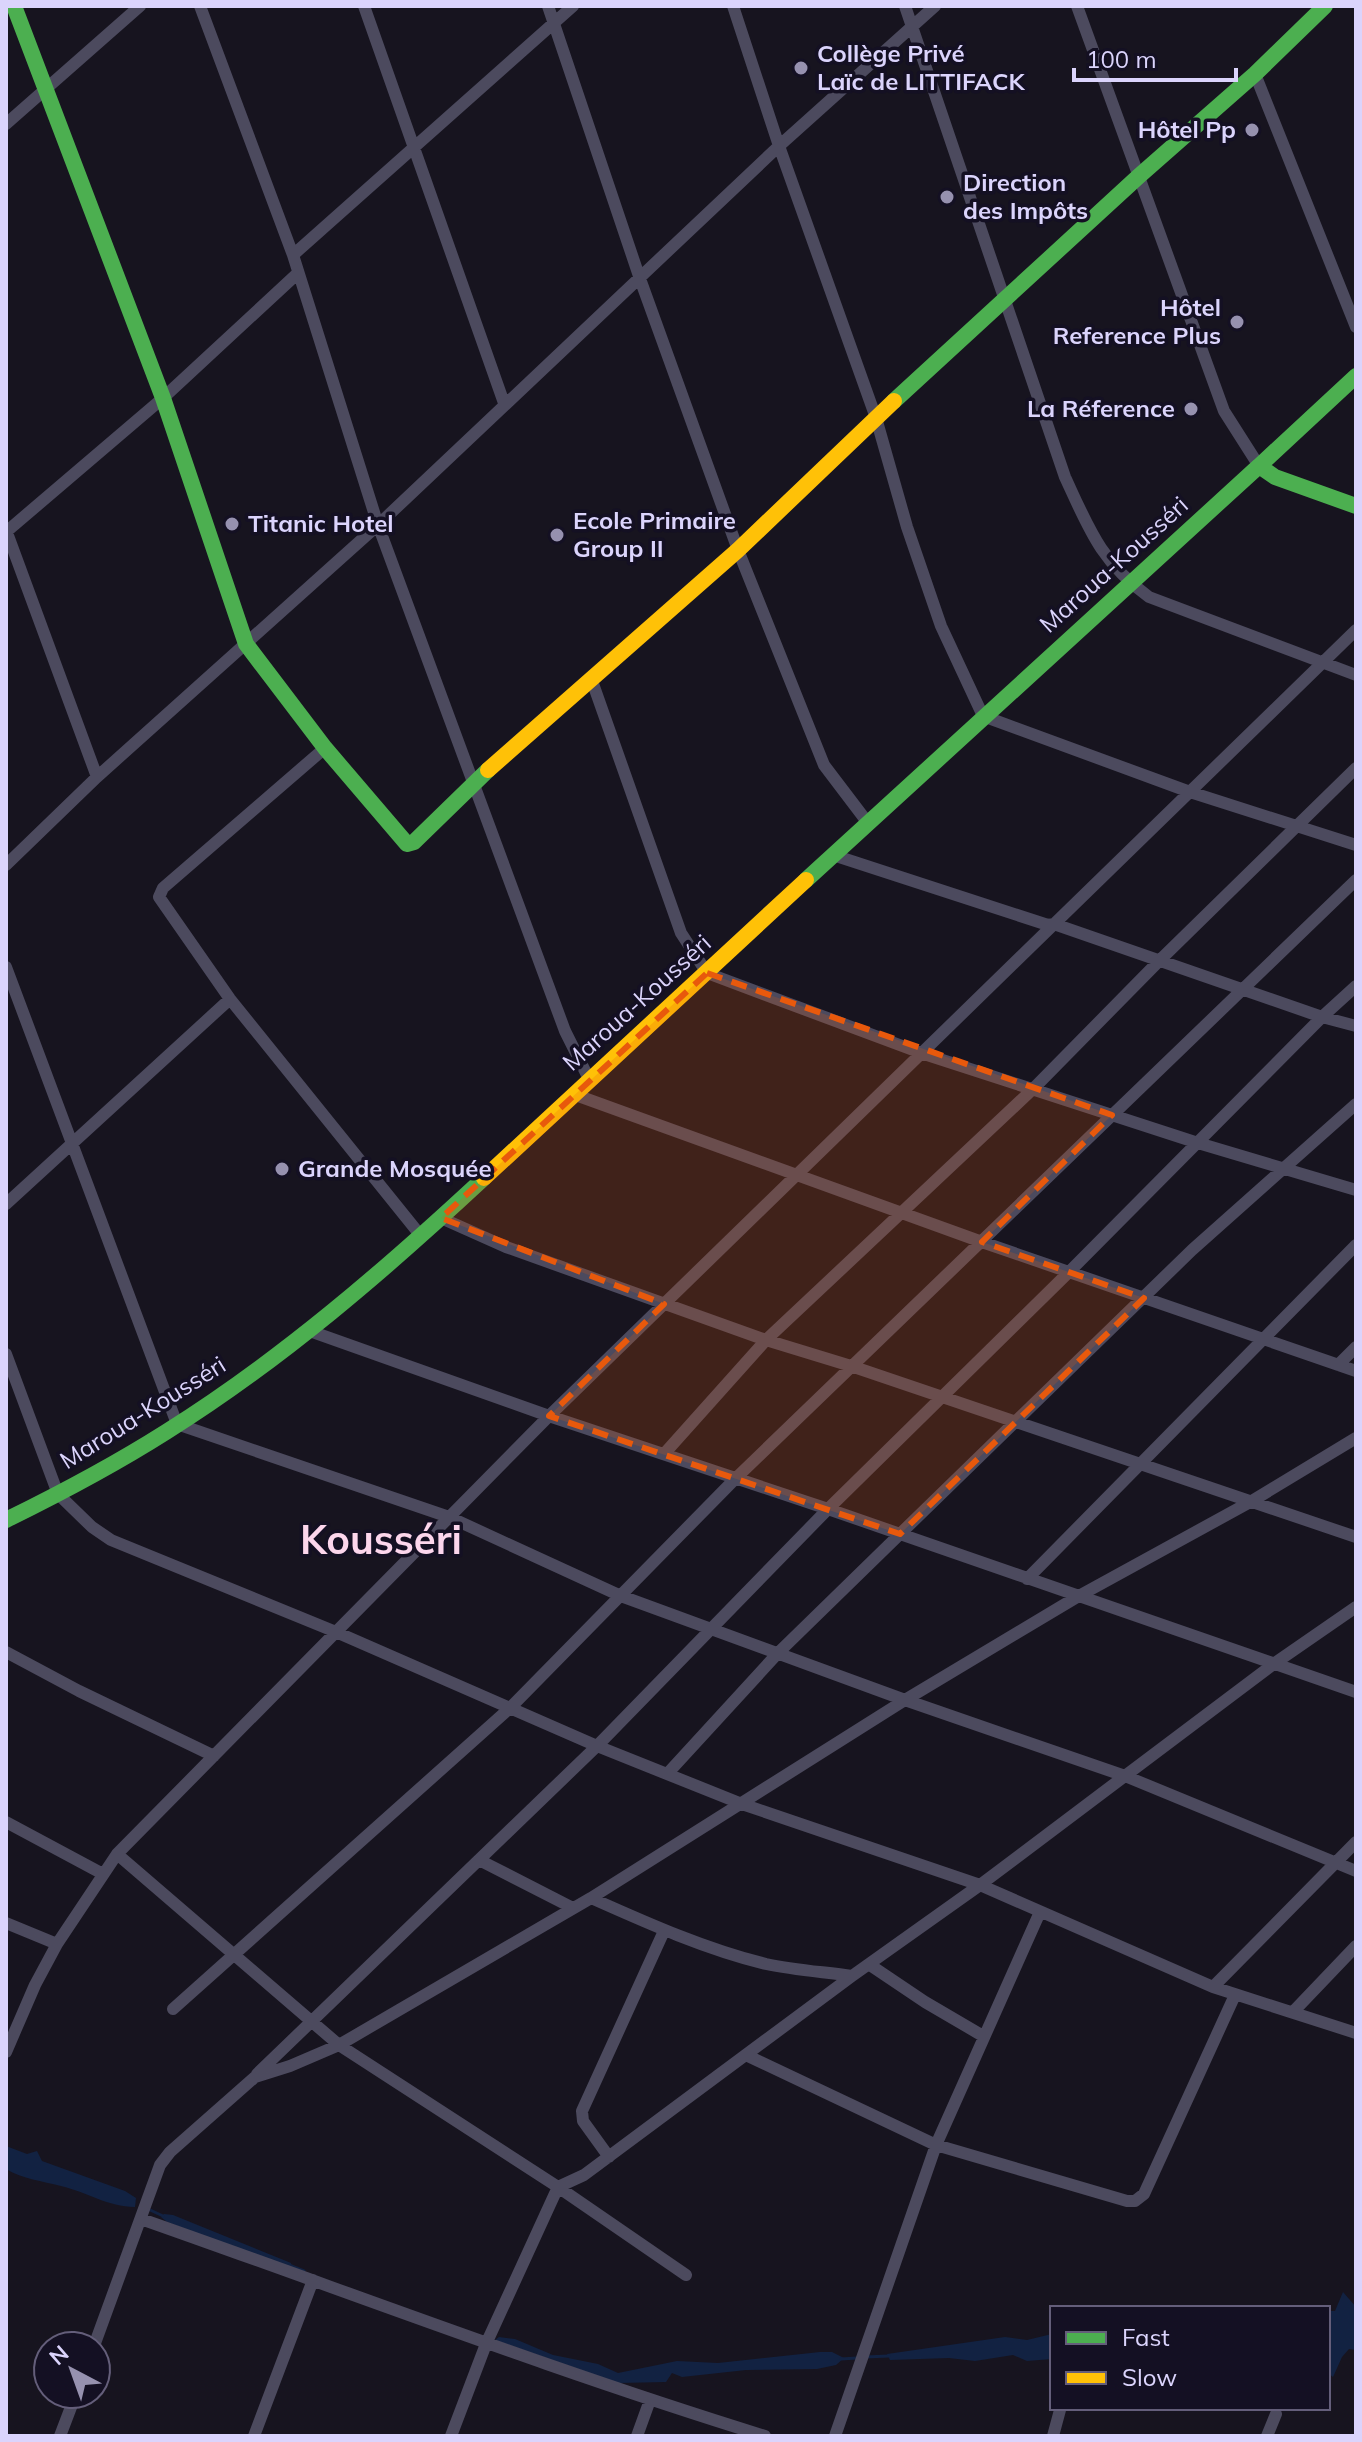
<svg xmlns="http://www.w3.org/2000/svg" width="1362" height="2442" font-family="Mulish,sans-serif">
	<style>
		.water { fill: #122242 }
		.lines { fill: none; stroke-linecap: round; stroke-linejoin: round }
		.stream { stroke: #122242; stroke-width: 3 }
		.street { stroke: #4c4a5e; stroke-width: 12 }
		.fast { stroke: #4caf50; stroke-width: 16 }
		.slow { stroke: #ffc107; stroke-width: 16 }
		.marked { fill: #e8590c; fill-opacity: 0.2; stroke: #e8590c; stroke-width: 6; stroke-dasharray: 16 10; stroke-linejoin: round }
		.poi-dot { fill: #9691af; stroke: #141023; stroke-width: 3 }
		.labels { text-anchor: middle; stroke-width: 7; stroke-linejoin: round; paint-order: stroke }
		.poi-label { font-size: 24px; font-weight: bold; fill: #dbd4fc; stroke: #141023; text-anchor: start }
		.street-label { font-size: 24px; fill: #dbd4fc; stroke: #141023 }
		.town-label { font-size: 40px; font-weight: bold; fill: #fcd6ec; stroke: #141023 }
	</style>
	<rect width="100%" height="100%" fill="#17141f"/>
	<path class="water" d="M 6,2146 L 27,2154 L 37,2151 L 42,2161 L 125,2191 L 136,2198 L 135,2207 C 108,2207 87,2192 61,2186 C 42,2181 23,2179 6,2169 Z
		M 164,2214 L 173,2215 L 291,2263 L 292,2269 L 167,2222 L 161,2217 Z
		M 1343,2292 L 1356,2307 L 1356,2350 L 1349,2349 L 1342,2357 L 1333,2377 L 1328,2373 L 1328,2311 L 1335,2311 Z
		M 1052,2334 L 1052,2359 L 1027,2361 L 1013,2355 L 975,2361 L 949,2358 L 890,2360 L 887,2354 L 1005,2337 L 1027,2340 Z
		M 499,2337 L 515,2339 L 553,2355 L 598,2364 L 618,2373 L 677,2361 L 718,2363 L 820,2352 L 832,2352 L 844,2358 L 836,2365 L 817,2369 L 746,2370 L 682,2377 L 672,2373 L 666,2382 L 618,2383 L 495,2340 Z"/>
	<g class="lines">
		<path class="stream" d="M 148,2209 L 163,2216
			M 289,2265 L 304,2271
			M 865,2357 L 889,2356
			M 841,2359 L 857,2358"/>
		<path class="street" d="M 200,6 L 293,255 L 378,525 L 565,1031 L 589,1079
			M 364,6 L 504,403
			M 548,6 L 639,276 L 738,550 L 824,765 L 868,823
			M 733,6 L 779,146 L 876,418 L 907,527 L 941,626 L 983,716 L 1190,792 L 1356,845
			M 905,6 L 1065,477 C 1089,529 1101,562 1149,597 L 1356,675
			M 1077,6 L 1224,411 L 1259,466
			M 1255,74 L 1356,327
			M 6,124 L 140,6
			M 293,255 L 573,6
			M 6,530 L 97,777
			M 6,532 L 163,398 L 298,273
			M 591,678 L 681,933 L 707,973 L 921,1053 L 1198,1143 L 1356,1190
			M 325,748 L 163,888 L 159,897 L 230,999 L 421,1236
			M 833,855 L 1048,925 L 1054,924 L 1322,1017 L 1356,1026
			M 6,865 L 97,777 L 378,525 L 779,146 L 935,6
			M 6,967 L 177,1424 L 449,1517 L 621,1596 L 905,1700 L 1125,1776 L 1356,1871
			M 573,1094 L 982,1242 L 1356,1371
			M 6,1204 L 230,999
			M 441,1218 L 506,1247 L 766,1340 L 851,1366 L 1356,1537
			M 307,1330 L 549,1416 L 828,1509 L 1356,1692
			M 6,1354 L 58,1494 L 92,1527 L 111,1540 L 336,1632 L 597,1746 L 742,1804 L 980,1885 L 1213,1987 L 1356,1842
			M 1338,1365 L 1356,1347
			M 664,1454 L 766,1340 L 1034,1088 L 1159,961 L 1356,768
			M 1027,1579 L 1356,1245
			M 6,1652 L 79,1691 L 214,1756
			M 668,1773 L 778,1653 L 900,1534 L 1192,1250 L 1356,1104
			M 6,1822 L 103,1874
			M 117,1854 L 339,2045 L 558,2187 L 686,2275
			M 481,1861 L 573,1908
			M 591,1898 C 647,1923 705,1949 766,1964 C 794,1970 824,1972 852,1976
			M 6,1923 L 57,1944
			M 870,1965 L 925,2002 L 983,2036
			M 1213,1987 L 1356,2033
			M 173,2009 L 510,1708 L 735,1479 L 1356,880
			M 1293,2012 L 1356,1946
			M 6,2052 L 35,1985 L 57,1944 L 117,1854 L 549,1416 L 1356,630
			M 748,2056 L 936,2145 L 1127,2201 L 1135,2201 L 1144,2194 L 1235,1995
			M 257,2074 L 597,1746 L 828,1509 L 1070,1271 L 1322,1017 L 1356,986
			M 609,2157 L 583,2121 L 582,2111 L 664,1931
			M 141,2219 C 349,2292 554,2371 765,2436
			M 94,2346 L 160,2165 L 170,2152 L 255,2077 L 290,2066 L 339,2045 L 591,1898 L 905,1700 L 1077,1597 L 1252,1501 L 1356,1438
			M 60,2436 L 76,2394
			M 254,2436 L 313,2280
			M 451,2436 L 486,2344 L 558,2187 L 584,2175 L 852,1976 L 980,1885 L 1275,1663 L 1356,1607
			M 637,2436 L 650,2400
			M 835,2436 L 936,2145 L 1040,1912
			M 1053,2436 L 1060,2410
			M 1267,2436 L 1276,2414"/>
		<path class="fast" d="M 14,6 L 163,398 L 246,644 L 325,748 L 407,844 L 414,842 L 488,770
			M 894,401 L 1139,176 L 1255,74 L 1325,6
			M 1259,466 L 1356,376
			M 806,880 L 1259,466 L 1275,477 L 1356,506
			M 6,1520 C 61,1493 114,1465 166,1432 C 281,1360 385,1270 484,1178"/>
		<path class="slow" d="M 488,770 L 738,550 L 894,401
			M 484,1178 L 806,880"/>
	</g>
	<path class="marked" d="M 707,973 L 1112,1115 L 982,1242 L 1144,1298 L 900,1534 L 549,1416 L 664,1304 L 441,1218 Z"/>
	<g class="poi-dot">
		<circle cx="801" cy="68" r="8"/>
		<circle cx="1252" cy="130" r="8"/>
		<circle cx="947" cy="197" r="8"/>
		<circle cx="1237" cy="322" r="8"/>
		<circle cx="1191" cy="409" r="8"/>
		<circle cx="232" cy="524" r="8"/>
		<circle cx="557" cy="535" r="8"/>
		<circle cx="282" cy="1169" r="8"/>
	</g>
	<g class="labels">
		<g class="poi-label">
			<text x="817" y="62">Collège Privé<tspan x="817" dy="28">Laïc de LITTIFACK</tspan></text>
			<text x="1236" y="138" text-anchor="end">Hôtel Pp</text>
			<text x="963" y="191">Direction<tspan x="963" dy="28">des Impôts</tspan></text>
			<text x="1221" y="316" text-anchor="end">Hôtel<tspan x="1221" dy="28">Reference Plus</tspan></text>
			<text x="1175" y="417" text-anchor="end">La Réference</text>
			<text x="573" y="529">Ecole Primaire<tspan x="573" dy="28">Group II</tspan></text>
			<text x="248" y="532">Titanic Hotel</text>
			<text x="298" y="1177">Grande Mosquée</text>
		</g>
		<g class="street-label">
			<text transform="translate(1114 565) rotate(-42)" y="8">Maroua-Kousséri</text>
			<text transform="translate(637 1003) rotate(-42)" y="8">Maroua-Kousséri</text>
			<text transform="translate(143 1413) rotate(-32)" y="8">Maroua-Kousséri</text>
		</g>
		<g class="town-label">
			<text x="381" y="1554">Kousséri</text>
		</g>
	</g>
	<rect width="1362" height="2442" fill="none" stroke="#dbd4fc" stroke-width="16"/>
	<rect x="1050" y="2306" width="280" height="104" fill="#141023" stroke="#645e7a" stroke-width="2"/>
	<rect x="1066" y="2332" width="40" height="12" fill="#4caf50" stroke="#645e7a" stroke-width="2"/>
	<text x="1122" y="2346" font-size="24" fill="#dbd4fc">Fast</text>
	<rect x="1066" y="2372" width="40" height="12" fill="#ffc107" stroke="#645e7a" stroke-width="2"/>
	<text x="1122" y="2386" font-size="24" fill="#dbd4fc">Slow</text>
	<g transform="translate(72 2370) rotate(319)"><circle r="38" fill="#141023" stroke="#645e7a" stroke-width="2"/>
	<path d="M0-6L14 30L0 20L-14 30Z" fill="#9691af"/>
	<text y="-12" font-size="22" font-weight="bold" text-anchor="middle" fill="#dbd4fc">N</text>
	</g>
	<path d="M1074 68v12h162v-12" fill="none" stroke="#dbd4fc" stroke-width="4"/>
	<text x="1086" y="68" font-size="24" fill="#dbd4fc" stroke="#141023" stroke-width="6" paint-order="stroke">100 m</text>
</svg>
